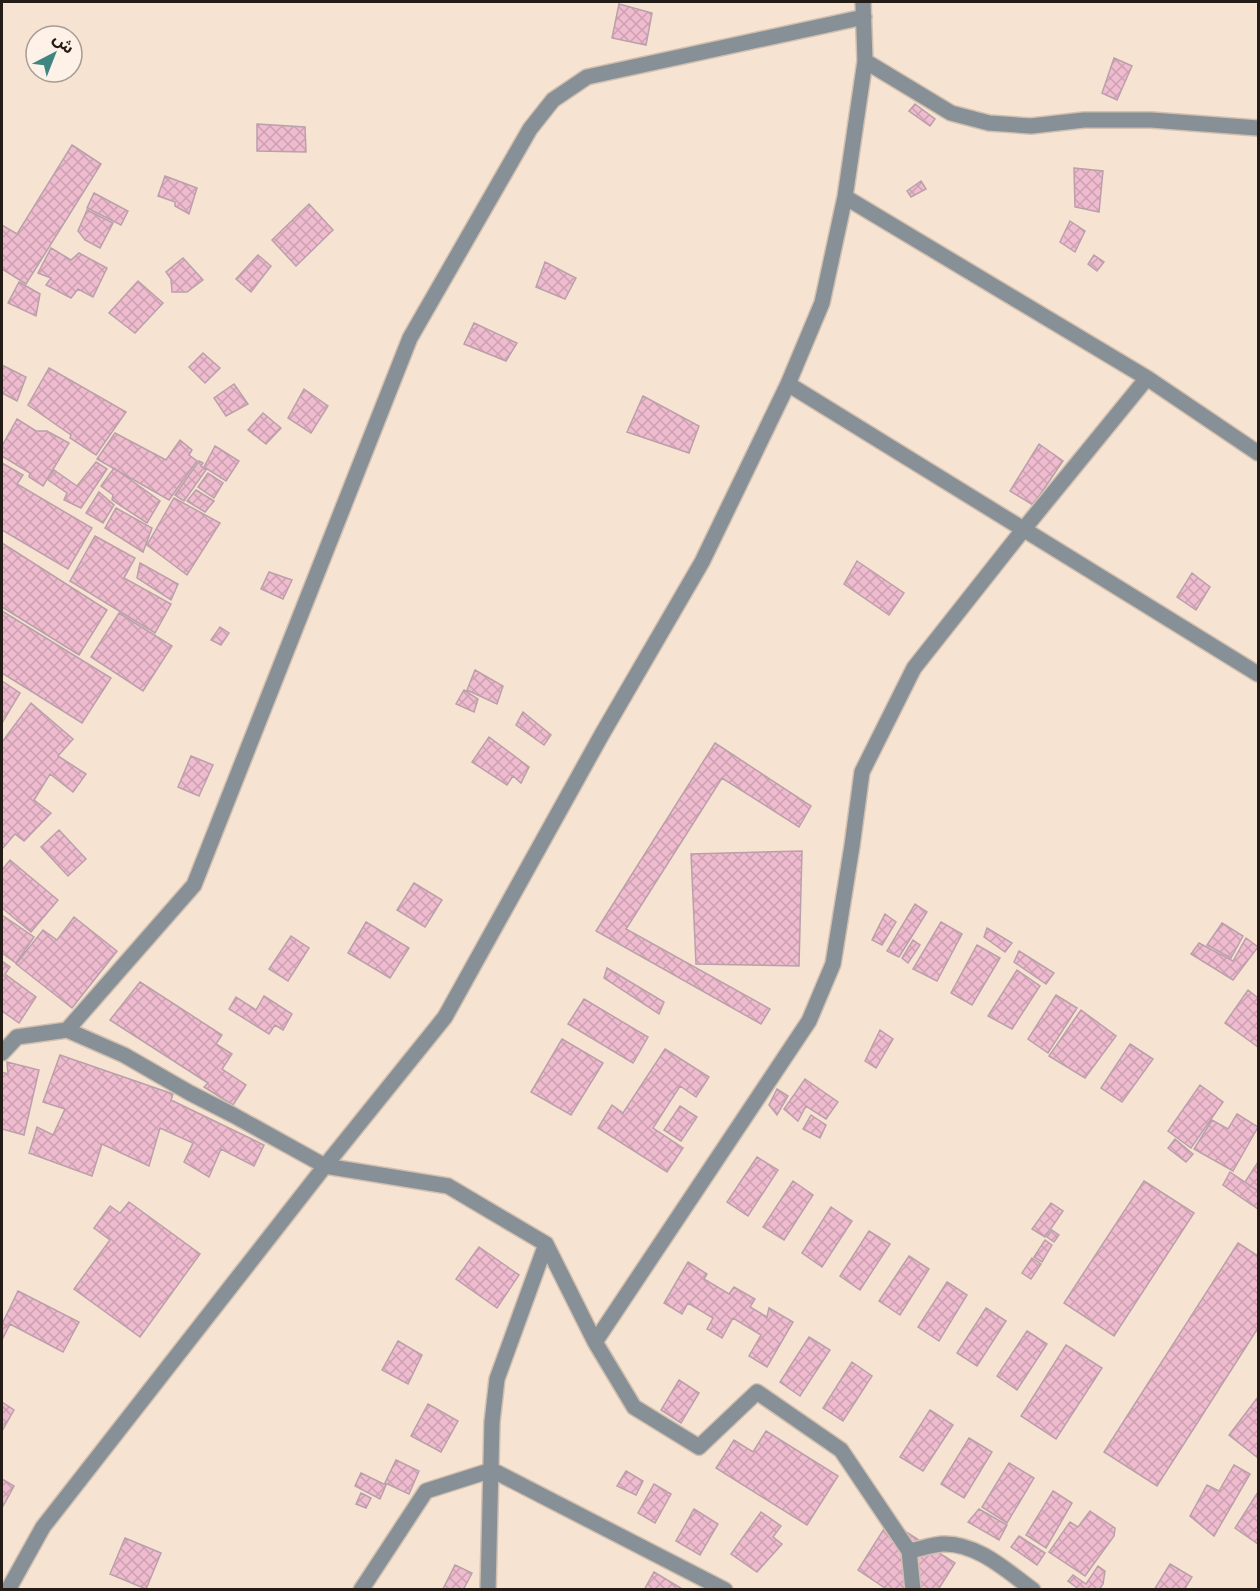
<svg xmlns="http://www.w3.org/2000/svg" width="1260" height="1591" font-family="'Times New Roman','Noto Sans Arabic',serif">
	<style>
		.building { fill: url(#building-cross-hatch); stroke: #baa0aa; stroke-width: 1.5 }
		.lines { fill: none; stroke-linecap: round; stroke-linejoin: round }
		.street-casing { stroke: #d1bfb0; stroke-width: 18 }
		.street { stroke: #869096; stroke-width: 15 }
	</style>
	<defs>
		<pattern id="building-cross-hatch" width="8" height="8" patternUnits="userSpaceOnUse" patternTransform="scale(1.5)"><rect width="8" height="8" fill="#efbbcf"/><path d="M0 0l8 8M0 8l8-8" fill="none" stroke="#cda0b1"/></pattern>
	</defs>
	<rect width="100%" height="100%" fill="#f7e3d1"/>
	<path class="building" d="M 619,4 L 652,13 L 646,45 L 612,38 Z
		M 1114,58 L 1132,66 L 1117,100 L 1102,93 Z
		M 915,104 L 935,119 L 930,126 L 909,111 Z
		M 257,124 L 305,127 L 306,152 L 257,151 Z
		M 72,145 L 101,164 L 26,284 L 2,269 L 2,225 L 17,234 Z
		M 1074,168 L 1103,171 L 1099,212 L 1075,207 Z
		M 165,176 L 197,188 L 189,214 L 175,206 L 175,202 L 158,196 Z
		M 921,181 L 926,189 L 911,197 L 907,191 Z
		M 94,193 L 128,211 L 121,225 L 87,208 Z
		M 309,204 L 333,230 L 296,266 L 272,240 Z
		M 87,210 L 113,223 L 100,248 L 85,240 L 78,231 Z
		M 1070,221 L 1085,231 L 1075,252 L 1060,242 Z
		M 51,248 L 71,260 L 79,253 L 107,268 L 93,297 L 78,289 L 71,298 L 46,285 L 51,278 L 38,273 Z
		M 258,255 L 271,266 L 251,292 L 236,279 Z
		M 1094,255 L 1104,262 L 1097,271 L 1088,264 Z
		M 183,258 L 203,280 L 187,292 L 172,292 L 171,279 L 166,272 Z
		M 545,262 L 576,278 L 565,299 L 536,287 Z
		M 138,281 L 163,303 L 135,333 L 109,313 Z
		M 19,282 L 40,294 L 36,316 L 8,303 Z
		M 474,323 L 517,343 L 506,361 L 464,344 Z
		M 203,353 L 220,368 L 205,383 L 189,367 Z
		M 2,365 L 26,377 L 17,401 L 2,393 Z
		M 49,368 L 126,412 L 96,455 L 70,438 L 71,435 L 28,405 Z
		M 234,384 L 248,404 L 226,416 L 214,398 Z
		M 304,389 L 328,406 L 311,433 L 288,418 Z
		M 643,396 L 699,426 L 689,453 L 627,432 Z
		M 263,413 L 281,428 L 266,444 L 248,430 Z
		M 17,419 L 36,431 L 47,431 L 69,443 L 43,486 L 29,477 L 30,473 L 2,456 L 2,446 Z
		M 115,433 L 166,460 L 180,440 L 192,450 L 189,455 L 197,461 L 169,500 L 97,459 Z
		M 1039,444 L 1063,461 L 1033,505 L 1010,491 Z
		M 215,446 L 239,461 L 226,481 L 204,467 Z
		M 199,461 L 203,463 L 201,466 L 206,470 L 184,501 L 175,495 Z
		M 96,462 L 107,469 L 81,508 L 64,500 L 67,493 L 47,479 L 54,470 L 77,486 Z
		M 2,463 L 23,475 L 17,484 L 92,528 L 68,569 L 2,530 Z
		M 114,468 L 160,501 L 147,523 L 112,500 L 113,495 L 101,486 Z
		M 208,473 L 223,483 L 214,498 L 198,487 Z
		M 196,490 L 214,501 L 205,512 L 187,501 Z
		M 99,492 L 114,505 L 103,523 L 86,513 Z
		M 174,498 L 220,523 L 187,575 L 147,545 Z
		M 116,508 L 152,528 L 143,552 L 105,528 Z
		M 95,536 L 135,558 L 124,578 L 171,604 L 155,633 L 70,581 Z
		M 2,543 L 107,610 L 79,655 L 2,607 Z
		M 857,561 L 904,593 L 889,615 L 844,584 Z
		M 140,563 L 178,584 L 171,600 L 137,578 Z
		M 269,572 L 292,580 L 283,599 L 261,589 Z
		M 1192,573 L 1210,587 L 1196,610 L 1177,597 Z
		M 2,611 L 111,678 L 82,723 L 2,673 Z
		M 119,613 L 172,646 L 143,691 L 91,657 Z
		M 220,627 L 229,633 L 221,645 L 211,640 Z
		M 475,670 L 503,686 L 497,704 L 467,690 Z
		M 2,681 L 20,693 L 2,723 Z
		M 464,690 L 478,699 L 474,712 L 456,704 Z
		M 31,703 L 73,739 L 58,756 L 86,774 L 73,792 L 50,774 L 34,800 L 51,813 L 24,841 L 15,834 L 2,849 L 2,742 Z
		M 523,712 L 551,735 L 544,745 L 516,725 Z
		M 489,737 L 529,767 L 521,783 L 513,776 L 507,785 L 472,762 Z
		M 715,743 L 811,806 L 799,827 L 722,778 L 626,929 L 770,1009 L 761,1024 L 596,931 Z
		M 191,756 L 213,765 L 199,796 L 178,787 Z
		M 59,830 L 86,859 L 68,876 L 41,847 Z
		M 802,851 L 799,966 L 696,964 L 691,854 Z
		M 10,860 L 58,900 L 31,932 L 2,908 L 2,870 Z
		M 414,883 L 442,900 L 425,927 L 397,910 Z
		M 915,904 L 927,912 L 899,957 L 887,951 Z
		M 885,914 L 896,922 L 882,945 L 872,940 Z
		M 2,915 L 34,937 L 16,963 L 2,953 Z
		M 74,917 L 117,951 L 72,1008 L 16,964 L 43,930 L 57,940 Z
		M 366,922 L 409,948 L 390,978 L 348,953 Z
		M 941,922 L 962,934 L 937,981 L 913,969 Z
		M 1222,923 L 1243,936 L 1231,958 L 1207,945 Z
		M 987,928 L 1012,943 L 1005,952 L 984,937 Z
		M 291,936 L 309,948 L 288,981 L 269,969 Z
		M 1246,938 L 1258,947 L 1233,980 L 1191,954 L 1199,943 L 1233,961 Z
		M 913,940 L 920,945 L 908,963 L 902,958 Z
		M 977,945 L 1000,958 L 972,1005 L 951,993 Z
		M 1019,951 L 1054,973 L 1046,984 L 1014,962 Z
		M 2,961 L 10,967 L 5,974 L 36,997 L 19,1023 L 2,1011 Z
		M 607,968 L 664,1002 L 659,1014 L 604,978 Z
		M 1017,970 L 1040,986 L 1012,1029 L 988,1016 Z
		M 140,982 L 222,1035 L 216,1044 L 232,1054 L 222,1069 L 246,1085 L 233,1105 L 204,1087 L 208,1083 L 110,1020 Z
		M 1248,990 L 1258,998 L 1258,1047 L 1225,1023 Z
		M 1056,995 L 1077,1008 L 1048,1053 L 1028,1039 Z
		M 264,996 L 292,1014 L 283,1030 L 275,1025 L 269,1034 L 229,1009 L 236,997 L 256,1010 Z
		M 584,999 L 648,1037 L 633,1063 L 568,1024 Z
		M 1081,1010 L 1116,1036 L 1085,1078 L 1049,1056 Z
		M 880,1030 L 893,1039 L 876,1068 L 865,1061 Z
		M 562,1039 L 603,1063 L 571,1115 L 531,1092 Z
		M 1130,1044 L 1153,1059 L 1122,1102 L 1101,1088 Z
		M 665,1049 L 709,1077 L 696,1097 L 680,1086 L 653,1128 L 683,1148 L 667,1172 L 598,1128 L 612,1105 L 623,1113 Z
		M 60,1055 L 173,1094 L 171,1100 L 264,1145 L 254,1166 L 221,1149 L 209,1177 L 184,1162 L 193,1143 L 160,1128 L 149,1166 L 102,1144 L 92,1176 L 29,1153 L 37,1127 L 53,1135 L 65,1109 L 43,1102 Z
		M 7,1062 L 39,1070 L 24,1135 L 2,1129 L 2,1072 L 8,1074 Z
		M 805,1079 L 838,1102 L 826,1119 L 806,1106 L 798,1121 L 784,1109 Z
		M 1200,1085 L 1223,1102 L 1191,1148 L 1168,1131 Z
		M 777,1089 L 788,1096 L 777,1115 L 769,1105 Z
		M 680,1106 L 697,1117 L 681,1141 L 664,1130 Z
		M 1237,1114 L 1258,1127 L 1233,1171 L 1194,1149 L 1212,1120 L 1228,1129 Z
		M 811,1115 L 826,1125 L 820,1138 L 803,1129 Z
		M 1175,1139 L 1193,1154 L 1186,1162 L 1168,1148 Z
		M 757,1157 L 778,1170 L 748,1216 L 727,1202 Z
		M 1258,1162 L 1258,1191 L 1245,1182 Z
		M 1230,1172 L 1258,1191 L 1258,1209 L 1223,1185 Z
		M 793,1181 L 813,1195 L 784,1240 L 763,1227 Z
		M 1144,1181 L 1194,1213 L 1114,1336 L 1064,1303 Z
		M 129,1202 L 200,1254 L 140,1337 L 74,1289 L 110,1240 L 94,1228 L 110,1206 L 120,1213 Z
		M 1051,1203 L 1063,1211 L 1045,1237 L 1032,1229 Z
		M 831,1207 L 852,1221 L 822,1267 L 802,1253 Z
		M 1052,1230 L 1059,1235 L 1054,1242 L 1047,1237 Z
		M 869,1231 L 890,1244 L 860,1290 L 840,1276 Z
		M 1045,1240 L 1052,1245 L 1042,1262 L 1034,1257 Z
		M 1238,1243 L 1258,1256 L 1258,1328 L 1157,1486 L 1104,1452 Z
		M 479,1247 L 519,1275 L 497,1308 L 456,1279 Z
		M 909,1256 L 929,1269 L 900,1315 L 879,1301 Z
		M 1032,1258 L 1041,1264 L 1031,1279 L 1022,1273 Z
		M 688,1262 L 707,1274 L 704,1279 L 729,1294 L 734,1287 L 755,1299 L 750,1307 L 767,1317 L 769,1308 L 793,1322 L 767,1367 L 749,1356 L 761,1335 L 733,1318 L 722,1338 L 707,1329 L 713,1318 L 688,1303 L 682,1314 L 664,1303 Z
		M 947,1282 L 967,1295 L 939,1341 L 918,1327 Z
		M 18,1291 L 79,1322 L 63,1352 L 10,1324 L 2,1340 L 2,1324 Z
		M 986,1308 L 1006,1321 L 977,1366 L 957,1353 Z
		M 1027,1331 L 1047,1344 L 1017,1390 L 997,1376 Z
		M 809,1337 L 830,1350 L 800,1396 L 780,1382 Z
		M 398,1341 L 422,1355 L 408,1384 L 382,1370 Z
		M 1066,1345 L 1102,1368 L 1056,1439 L 1021,1416 Z
		M 852,1362 L 872,1376 L 843,1421 L 823,1408 Z
		M 679,1380 L 699,1393 L 681,1423 L 661,1410 Z
		M 1258,1397 L 1258,1458 L 1229,1435 Z
		M 2,1402 L 14,1410 L 2,1431 Z
		M 428,1404 L 458,1421 L 441,1452 L 411,1436 Z
		M 930,1410 L 953,1425 L 923,1471 L 900,1457 Z
		M 766,1431 L 838,1476 L 807,1525 L 716,1468 L 734,1440 L 753,1452 Z
		M 969,1438 L 992,1452 L 964,1498 L 941,1484 Z
		M 396,1460 L 419,1471 L 409,1494 L 385,1483 Z
		M 1009,1463 L 1034,1478 L 1007,1523 L 982,1507 Z
		M 1234,1465 L 1250,1474 L 1214,1536 L 1190,1516 L 1207,1485 L 1219,1491 Z
		M 626,1471 L 643,1481 L 636,1495 L 617,1486 Z
		M 361,1473 L 386,1485 L 380,1499 L 355,1486 Z
		M 2,1479 L 14,1486 L 2,1508 Z
		M 654,1484 L 671,1494 L 655,1523 L 638,1513 Z
		M 1053,1491 L 1072,1503 L 1046,1548 L 1026,1535 Z
		M 1258,1492 L 1258,1544 L 1235,1528 Z
		M 361,1493 L 371,1498 L 366,1508 L 356,1504 Z
		M 694,1509 L 718,1524 L 700,1555 L 676,1541 Z
		M 979,1509 L 1007,1525 L 999,1540 L 968,1522 Z
		M 1090,1511 L 1115,1528 L 1114,1536 L 1085,1576 L 1049,1552 L 1070,1522 L 1078,1527 Z
		M 761,1512 L 781,1526 L 773,1537 L 782,1544 L 757,1572 L 731,1554 Z
		M 889,1521 L 955,1563 L 938,1590 L 888,1590 L 858,1570 Z
		M 1019,1536 L 1045,1553 L 1037,1565 L 1011,1547 Z
		M 125,1538 L 161,1553 L 146,1589 L 110,1574 Z
		M 1170,1564 L 1192,1577 L 1184,1590 L 1154,1590 Z
		M 455,1565 L 472,1573 L 463,1590 L 445,1590 L 443,1589 Z
		M 1098,1566 L 1105,1571 L 1103,1584 L 1099,1590 L 1080,1590 L 1068,1581 L 1073,1575 L 1086,1584 Z
		M 654,1572 L 684,1590 L 644,1590 Z"/>
	<g class="lines">
		<g class="street-casing">
			<path id="street" d="M 865,61 L 951,113 L 989,123 L 1031,126 L 1084,120 L 1151,120 L 1258,128
				M 845,197 L 1147,378 L 1258,453
				M 788,384 L 1258,674
				M 67,1030 L 194,885 L 410,338 L 530,129 L 553,100 L 587,77 L 864,17
				M 2,1053 L 17,1037 L 67,1030 L 124,1055 L 190,1093 L 233,1115 L 325,1166 L 448,1186 L 546,1244 L 595,1342 L 634,1407 L 699,1447 L 757,1392 L 841,1450 L 909,1551 L 913,1590
				M 595,1342 L 809,1021 L 833,964 L 852,846 L 862,772 L 914,668 L 1023,530 L 1147,378
				M 909,1551 C 920,1549 931,1545 942,1544 C 976,1542 1007,1571 1033,1590
				M 8,1590 L 43,1527 L 325,1166 L 445,1017 L 601,736 L 702,562 L 788,384 L 822,303 L 845,197 L 865,61 L 863,2
				M 361,1590 L 426,1491 L 492,1470 L 725,1590
				M 488,1590 L 492,1422 L 497,1379 L 546,1244"/>
		</g>
		<use href="#street" class="street"/>
	</g>
	<rect width="1260" height="1591" fill="none" stroke="#241d17" stroke-width="6"/>
	<g transform="translate(54 54) rotate(42)"><circle r="28" fill="#fef1e7" stroke="#a79c94" stroke-width="1.5"/>
	<path d="M0-4.5L10 22L0 15L-10 22Z" fill="#3f8682"/>
	<text y="-9" font-size="16" font-weight="bold" text-anchor="middle" fill="#241d17">ش</text>
	</g>
</svg>
